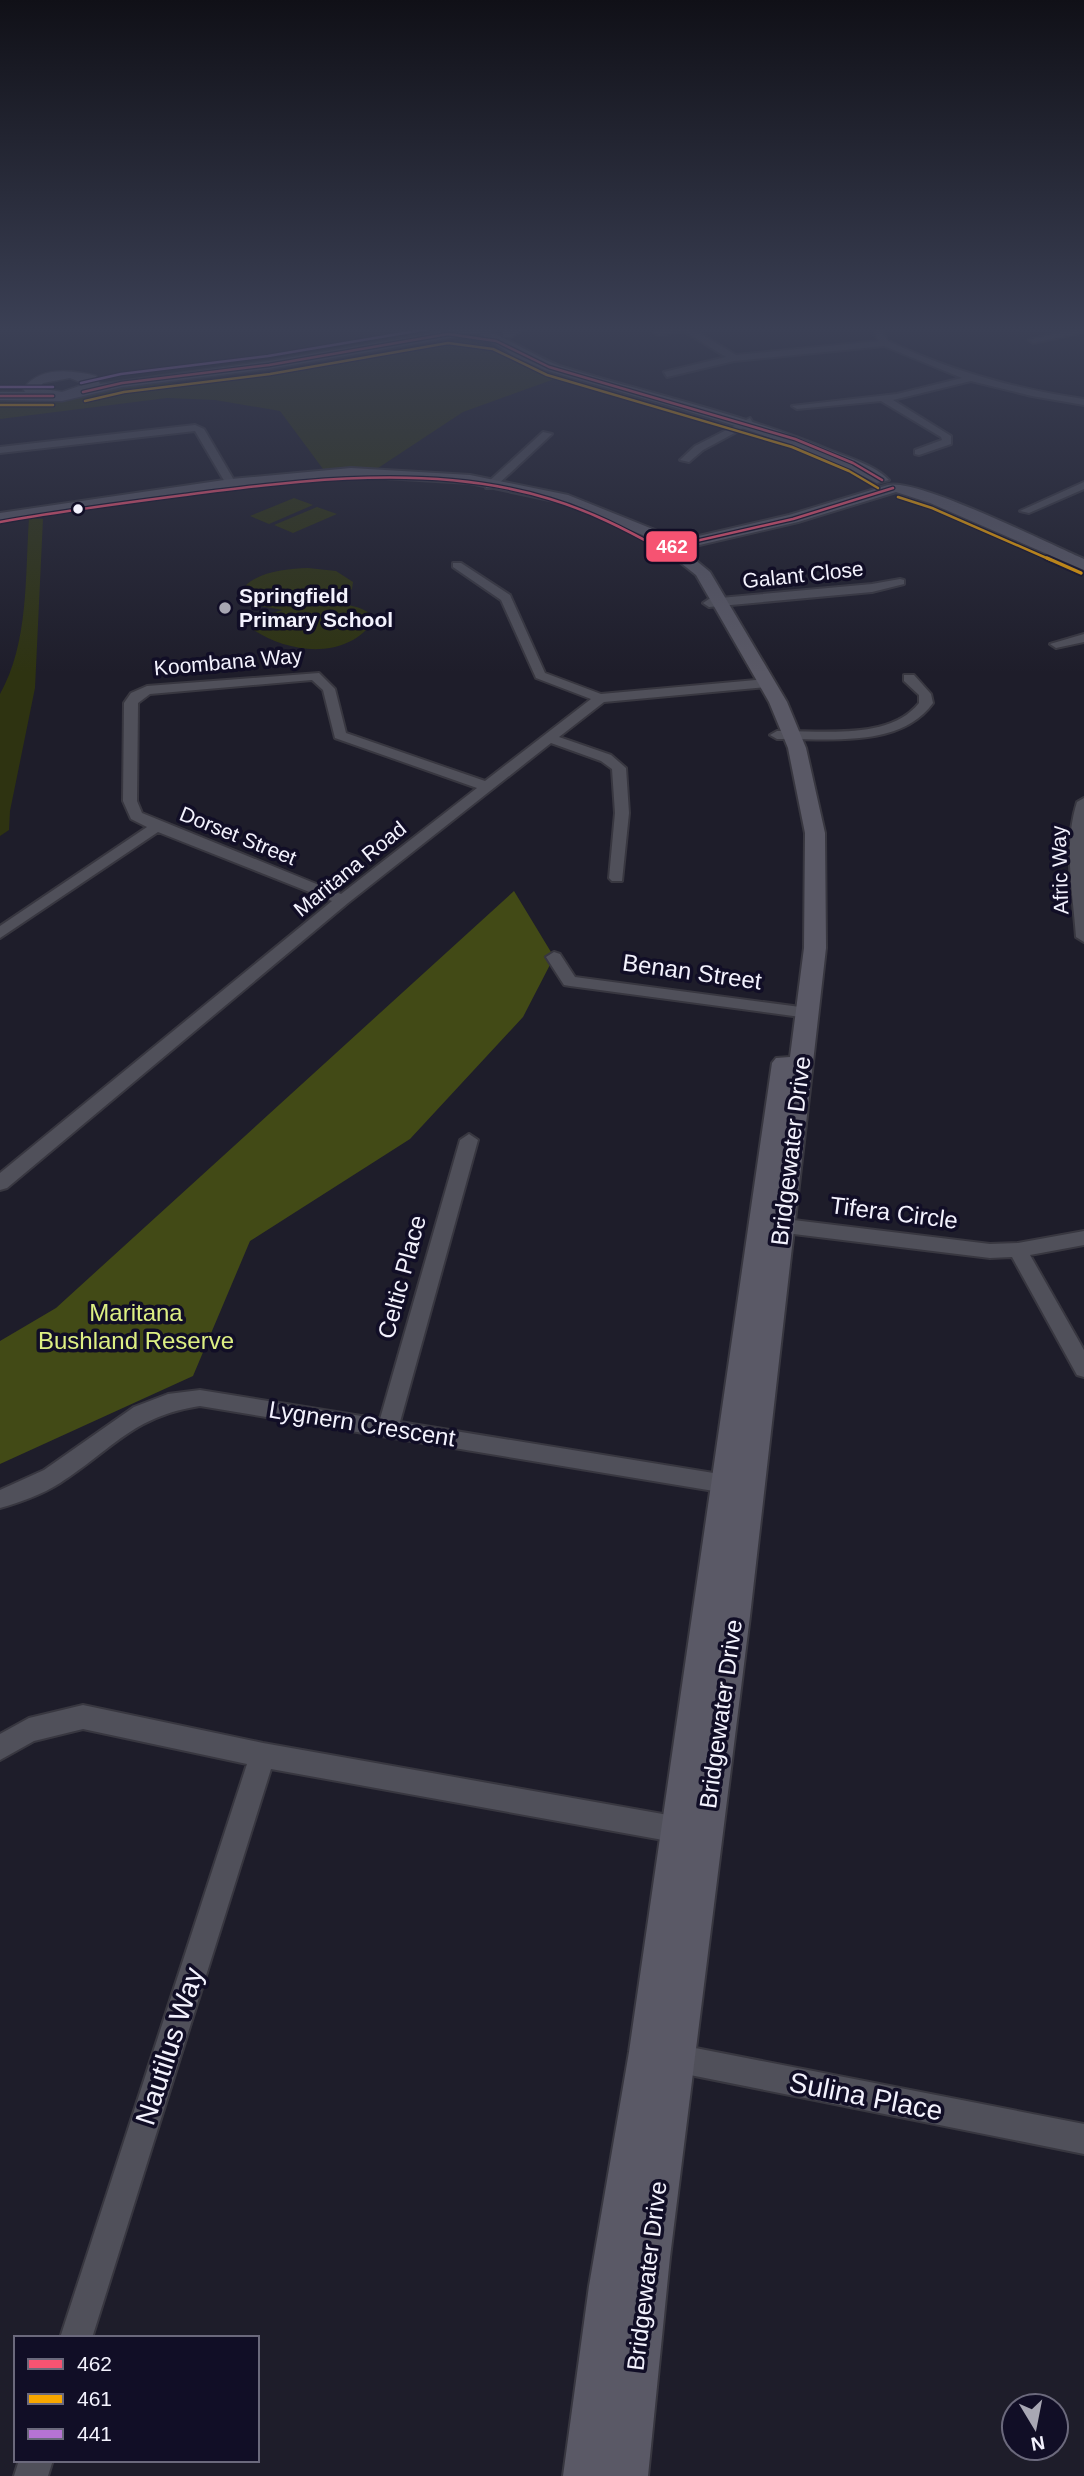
<svg xmlns="http://www.w3.org/2000/svg" width="1084" height="2476" font-family="Arial,sans-serif">
	<style>
		.green { fill: #2e3311 }
		.forest { fill: #424a16 }
		.lines { fill: none; stroke-linecap: round; stroke-linejoin: round }
		.street-casing { stroke: #383740; stroke-width: 4 }
		.secondary-casing { stroke: #383740; stroke-width: 4 }
		.primary-casing { stroke: #383740; stroke-width: 3 }
		.street { fill: #50505a; fill-rule: evenodd }
		.secondary { fill: #5a5966; fill-rule: evenodd }
		.primary { fill: #5a5868; fill-rule: evenodd }
		.bus-1-casing { stroke: #110e26; stroke-width: 5 }
		.bus-2-far1-casing { stroke: #110e26; stroke-width: 5 }
		.bus-2-casing { stroke: #110e26; stroke-width: 7 }
		.bus-3-casing { stroke: #110e26; stroke-width: 5 }
		.bus-1 { stroke: #f65372; stroke-width: 2.5 }
		.bus-2-far1 { stroke: #f7a600; stroke-width: 2.5 }
		.bus-2 { stroke: #f7a600; stroke-width: 3.5 }
		.bus-3 { stroke: #b673d3; stroke-width: 2.5 }
		.bus-dot { fill: #f3f2fd; stroke: #110e26; stroke-width: 2.5 }
		.poi-dot { fill: #a8a7b3; stroke: #110e26; stroke-width: 2.5 }
		.labels { text-anchor: middle; stroke-width: 7; stroke-linejoin: round; paint-order: stroke }
		.far-street-label { font-size: 21px; fill: #f3f2fd; stroke: #110e26 }
		.far-poi-label { font-size: 21px; font-weight: bold; fill: #f3f2fd; stroke: #110e26; text-anchor: start }
		.street-label { font-size: 24px; fill: #f3f2fd; stroke: #110e26 }
		.park-label { font-size: 24px; fill: #ddef83; stroke: #110e26 }
		.near-street-label { font-size: 28px; fill: #f3f2fd; stroke: #110e26 }
		.line-badge { stroke: #110e26; stroke-width: 2.5 }
		.badge-label { font-size: 19px; text-anchor: middle; font-weight: bold; fill: #fff }
	</style>
	<rect width="100%" height="100%" fill="#1e1d2a"/>
	<path class="green" d="M 464,340 C 498,345 529,367 563,376 L 463,412 L 372,472 L 326,473 L 280,411 L 215,400 L 167,398 L 0,419 L 0,397 L 60,399 L 137,383 L 189,383 L 317,366 Z
		M 294,498 L 313,505 L 269,524 L 250,516 Z
		M 317,507 L 337,514 L 293,533 L 274,525 Z
		M 29,518 L 43,519 L 35,688 L 10,811 L 9,830 L 0,836 L 0,694 C 29,643 25,576 29,518 Z
		M 308,568 L 336,571 L 353,582 L 352,589 L 330,603 C 345,605 365,605 375,619 C 348,661 288,654 252,629 L 251,622 L 255,617 L 283,610 L 254,605 L 238,596 C 249,572 284,569 308,568 Z"/>
	<path class="forest" d="M 514,891 L 554,957 L 523,1017 L 410,1139 L 250,1241 L 193,1376 L 0,1464 L 0,1341 L 56,1308 Z"/>
	<g class="lines">
		<g class="street-casing">
			<path id="street" d="M 677,327 L 700,327 L 694,330 L 736,355 L 879,341 L 875,334 L 876,327 L 884,327 L 883,334 L 888,341 C 951,371 1015,389 1084,399 L 1084,405 L 1032,396 L 971,381 L 893,400 L 951,436 L 951,444 L 919,455 L 915,454 L 915,450 L 942,440 L 941,437 L 881,401 L 797,409 L 792,406 L 897,394 L 962,378 L 884,346 L 734,361 L 667,377 L 664,372 L 726,357 L 684,331 L 658,335 L 654,332 Z
				M 1082,327 L 1084,332 L 1033,343 L 1029,340 Z
				M 750,418 L 753,423 L 703,450 L 689,462 L 680,460 L 695,446 Z
				M 195,425 L 204,429 L 238,487 L 237,489 L 229,489 L 195,431 L 0,453 L 0,447 Z
				M 543,432 L 552,434 L 494,488 L 486,488 L 486,484 Z
				M 1084,482 L 1084,489 L 1029,513 L 1020,511 Z
				M 453,563 L 461,563 L 510,595 L 545,673 L 601,694 L 766,679 L 772,683 L 766,687 L 604,702 L 559,737 L 611,755 L 626,768 L 629,813 L 622,881 L 612,881 L 609,878 L 615,813 L 612,769 L 601,761 L 551,743 L 348,903 L 7,1188 L 0,1190 L 0,1173 L 332,901 L 158,832 L 0,938 L 0,926 L 147,827 L 131,819 L 123,801 L 124,703 L 131,693 L 147,686 L 319,673 L 335,689 L 346,733 L 485,781 L 591,699 L 536,678 L 501,600 L 453,567 ZM 312,680 L 323,690 L 335,738 L 477,788 L 341,894 L 142,813 L 137,801 L 138,703 L 150,694 Z
				M 900,579 L 904,580 L 904,584 L 872,592 L 709,607 L 703,603 L 709,599 L 872,584 Z
				M 1084,634 L 1084,642 L 1056,648 L 1050,644 Z
				M 904,675 L 914,675 L 931,694 L 933,703 C 900,749 827,738 777,739 L 770,735 L 777,731 C 821,730 889,741 919,703 L 919,695 L 904,681 Z
				M 1084,798 L 1084,942 L 1076,937 C 1073,892 1063,846 1077,802 Z
				M 554,952 L 560,954 L 575,977 L 808,1008 L 816,1013 L 808,1018 L 570,986 L 564,985 L 546,957 Z
				M 469,1134 L 478,1140 L 400,1422 L 738,1477 L 746,1479 L 749,1486 L 746,1493 L 738,1495 L 200,1406 C 133,1416 113,1449 60,1483 C 41,1495 21,1502 0,1508 L 0,1490 L 44,1470 L 134,1407 L 168,1394 L 200,1390 L 380,1419 L 460,1140 Z
				M 769,1217 L 990,1244 L 1018,1243 L 1084,1231 L 1084,1245 L 1030,1255 L 1084,1350 L 1084,1377 L 1077,1375 L 1012,1257 L 990,1258 L 769,1231 L 759,1224 Z
				M 83,1705 L 263,1743 L 685,1818 L 694,1822 L 698,1831 L 694,1840 L 685,1844 L 271,1769 L 92,2338 L 60,2338 L 247,1764 L 83,1729 L 34,1741 L 0,1760 L 0,1734 L 29,1718 Z
				M 670,2043 L 1084,2124 L 1084,2154 L 670,2071 L 660,2067 L 656,2057 L 660,2047 Z
				M 19,2460 L 53,2460 L 48,2476 L 14,2476 Z"/>
		</g>
		<g class="secondary-casing">
			<path id="secondary" d="M 469,327 C 492,326 538,360 566,368 C 655,395 746,415 832,451 C 850,458 876,466 889,480 L 877,483 C 771,429 657,404 545,370 L 514,356 Z
				M 513,327 L 528,327 L 511,337 L 503,337 L 503,331 Z
				M 351,468 L 470,475 L 568,495 L 660,532 L 673,542 L 789,515 L 888,485 C 918,478 1049,544 1084,559 L 1084,570 L 930,503 L 896,492 L 798,522 L 682,549 L 710,572 L 787,702 L 806,748 L 825,833 L 826,948 L 750,1616 L 670,2257 L 648,2476 L 563,2476 L 589,2286 L 629,2052 L 772,1063 L 776,1058 L 790,1057 L 804,948 L 805,833 L 788,748 L 769,702 L 696,575 L 667,552 L 657,552 L 654,549 L 659,545 L 650,538 L 564,503 L 470,483 L 351,476 L 231,487 L 0,521 L 0,513 L 231,479 Z"/>
		</g>
		<g class="primary-casing">
			<path id="primary" d="M 468,327 L 498,327 L 491,331 L 269,369 L 122,387 L 62,401 L 0,400 L 0,392 L 25,392 L 23,389 C 40,366 71,370 96,376 L 100,384 L 269,361 ZM 70,378 L 85,384 L 62,392 L 39,388 L 43,383 Z"/>
		</g>
		<use href="#street" class="street"/>
		<use href="#secondary" class="secondary"/>
		<use href="#primary" class="primary"/>
		<g class="bus-1-casing">
			<path id="bus-1" d="M 83,392 L 122,383 L 269,365 L 448,334 L 496,341 L 549,367 L 795,439 L 853,463 L 882,480
				M 0,396 L 53,396
				M 0,522 C 61,511 123,503 185,495 C 302,480 434,463 550,499 C 590,511 625,529 661,549 L 793,519 L 893,488"/>
		</g>
		<g class="bus-2-far1-casing">
			<path id="bus-2-far1" d="M 85,401 L 124,392 L 270,374 L 448,343 L 493,349 L 547,375 L 792,447 L 849,471 L 878,488
				M 0,405 L 53,405
				M 898,497 L 932,508 L 1051,560"/>
		</g>
		<g class="bus-2-casing">
			<path id="bus-2" d="M 1047,558 L 1081,573"/>
		</g>
		<g class="bus-3-casing">
			<path id="bus-3" d="M 81,383 L 121,374 L 268,356 L 440,327
				M 0,387 L 53,387"/>
		</g>
		<use href="#bus-1" class="bus-1"/>
		<use href="#bus-2-far1" class="bus-2-far1"/>
		<use href="#bus-2" class="bus-2"/>
		<use href="#bus-3" class="bus-3"/>
	</g>
	<linearGradient id="sky" x2="0" y2="1"><stop stop-color="#101017"/><stop offset="0.49" stop-color="#3b4055"/><stop offset="1" stop-color="#3b4055" stop-opacity="0"/></linearGradient>
	<rect width="1084" height="673" fill="url(#sky)"/>
	<circle class="bus-dot" cx="78" cy="509" r="6"/>
	<circle class="poi-dot" cx="225" cy="608" r="7"/>
	<g class="labels">
		<g class="far-street-label">
			<text transform="translate(803 575) rotate(-6)" y="7">Galant Close</text>
			<text transform="translate(228 662) rotate(-5)" y="7">Koombana Way</text>
			<text transform="translate(238 836) rotate(22)" y="7">Dorset Street</text>
			<text transform="translate(350 869) rotate(-39)" y="7">Maritana Road</text>
			<text transform="translate(1060 870) rotate(-92)" y="7">Afric Way</text>
		</g>
		<g class="far-poi-label">
			<text x="239" y="603">Springfield<tspan x="239" dy="24">Primary School</tspan></text>
		</g>
		<g class="street-label">
			<text transform="translate(692 972) rotate(8)" y="8">Benan Street</text>
			<text transform="translate(791 1151) rotate(-83)" y="8">Bridgewater Drive</text>
			<text transform="translate(894 1213) rotate(7)" y="8">Tifera Circle</text>
			<text transform="translate(402 1277) rotate(-75)" y="8">Celtic Place</text>
			<text transform="translate(362 1424) rotate(9)" y="8">Lygnern Crescent</text>
			<text transform="translate(721 1714) rotate(-82)" y="8">Bridgewater Drive</text>
			<text transform="translate(647 2276) rotate(-83)" y="8">Bridgewater Drive</text>
		</g>
		<g class="park-label">
			<text x="136" y="1321">Maritana<tspan x="136" dy="28">Bushland Reserve</tspan></text>
		</g>
		<g class="near-street-label">
			<text transform="translate(169 2046) rotate(-72)" y="10">Nautilus Way</text>
			<text transform="translate(866 2096) rotate(11)" y="10">Sulina Place</text>
		</g>
	</g>
	<rect class="line-badge" x="645" y="530" width="53" height="33" rx="7" fill="#f65372"/>
	<g class="badge-label">
		<text x="672" y="553">462</text>
	</g>
	<rect x="14" y="2336" width="245" height="126" fill="#110e26" stroke="#6b697c" stroke-width="2"/>
	<rect x="28" y="2359" width="35" height="10" fill="#f65372" stroke="#6b697c" stroke-width="2"/>
	<text x="77" y="2371" font-size="21" fill="#f3f2fd">462</text>
	<rect x="28" y="2394" width="35" height="10" fill="#f7a600" stroke="#6b697c" stroke-width="2"/>
	<text x="77" y="2406" font-size="21" fill="#f3f2fd">461</text>
	<rect x="28" y="2429" width="35" height="10" fill="#b673d3" stroke="#6b697c" stroke-width="2"/>
	<text x="77" y="2441" font-size="21" fill="#f3f2fd">441</text>
	<g transform="translate(1035 2427) rotate(170)"><circle r="33" fill="#110e26" stroke="#6b697c" stroke-width="2"/>
	<path d="M0-5L12 26L0 18L-12 26Z" fill="#a8a7b3"/>
	<text y="-10" font-size="19" font-weight="bold" text-anchor="middle" fill="#f3f2fd">N</text>
	</g>
</svg>
